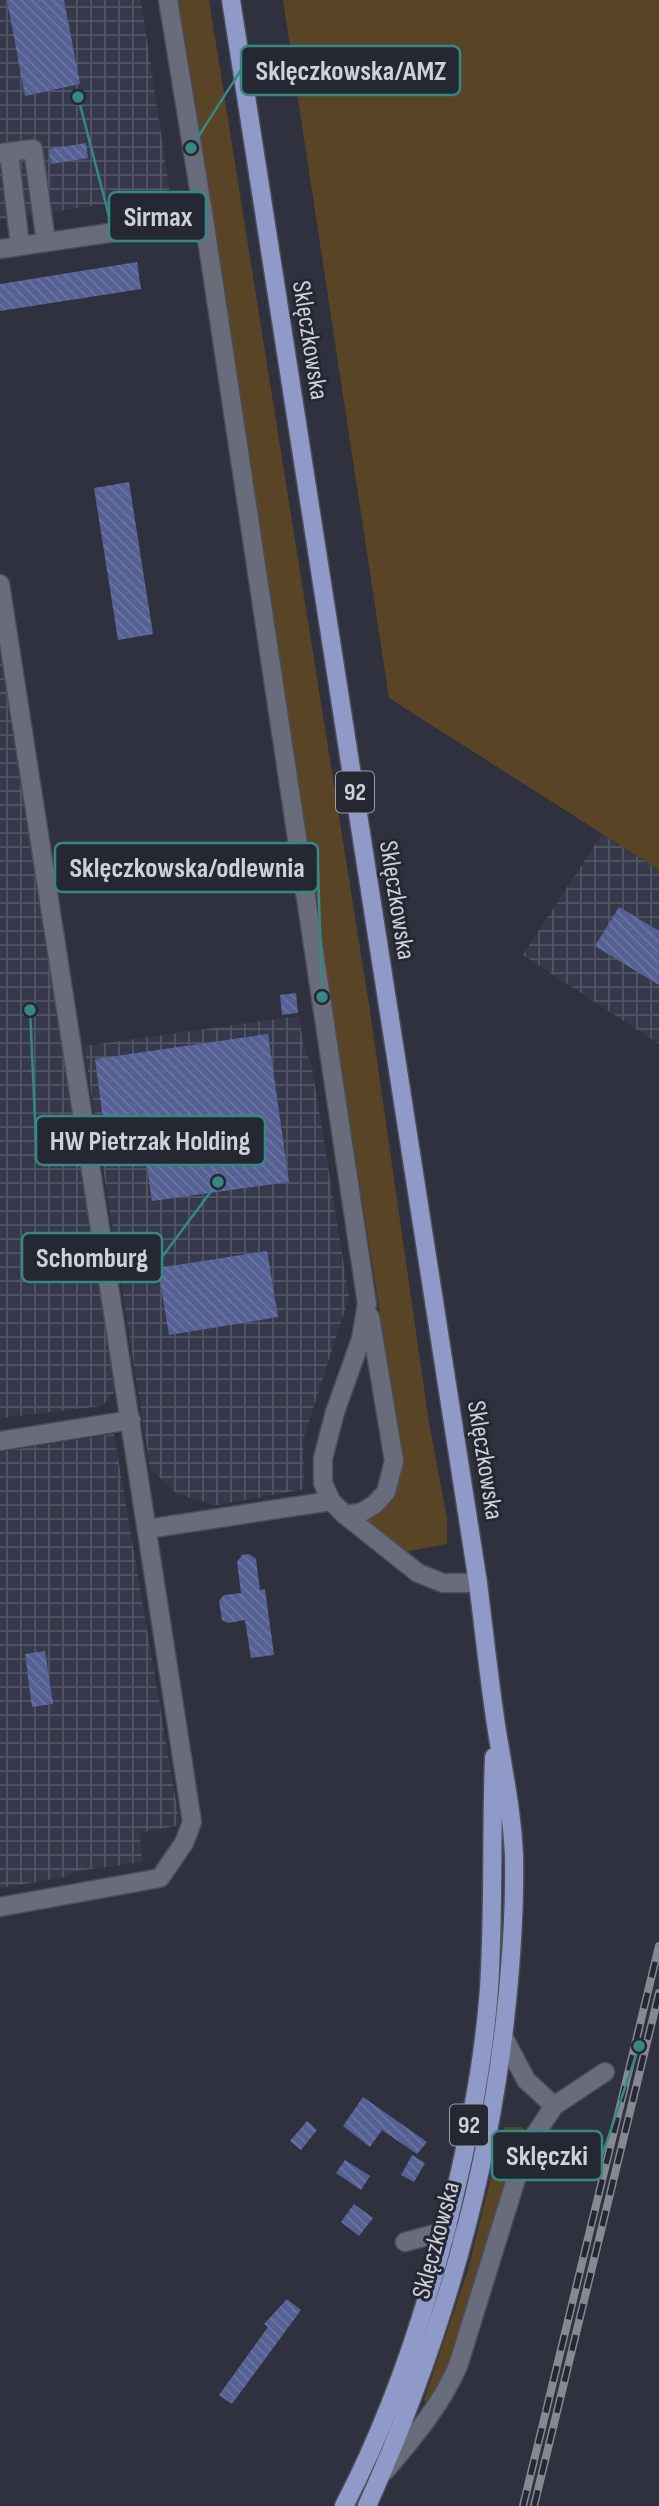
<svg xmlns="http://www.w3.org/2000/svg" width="659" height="2506" font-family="'Sofia Sans Condensed',sans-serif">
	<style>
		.industrial { fill: url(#industrial-grid) }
		.grass { fill: #594425 }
		.building { fill: url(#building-back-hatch) }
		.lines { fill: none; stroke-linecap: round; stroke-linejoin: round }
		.minor-casing { stroke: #4b4d57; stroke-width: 21 }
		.major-casing { stroke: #4b4d57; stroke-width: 21 }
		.minor { stroke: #696d7b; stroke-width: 18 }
		.major { stroke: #8f9ac8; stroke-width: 18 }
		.rail-casing { stroke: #868992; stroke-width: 8 }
		.rail { stroke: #252833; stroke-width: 5; stroke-dasharray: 16; stroke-linecap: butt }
		.labels { text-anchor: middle; stroke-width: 6; stroke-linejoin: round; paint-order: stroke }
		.shield { fill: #252833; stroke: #9c9ea7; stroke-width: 2 }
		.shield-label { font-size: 24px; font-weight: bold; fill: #cfd1d9 }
		.street-label { font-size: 26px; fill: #cfd1d9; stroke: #252833 }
		.leader { fill: none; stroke: #358883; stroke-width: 2.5 }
		.callout-dot { fill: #358883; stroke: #252833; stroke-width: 2.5 }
		.callout { fill: #252833; stroke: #358883; stroke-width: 2.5 }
		.callout-label { font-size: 28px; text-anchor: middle; font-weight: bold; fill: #cfd1d9 }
	</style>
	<defs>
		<pattern id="industrial-grid" width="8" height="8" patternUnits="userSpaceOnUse" patternTransform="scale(1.75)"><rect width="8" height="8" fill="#35394b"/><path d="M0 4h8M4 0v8" fill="none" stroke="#515564"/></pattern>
		<pattern id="building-back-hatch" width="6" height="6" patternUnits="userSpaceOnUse" patternTransform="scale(1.75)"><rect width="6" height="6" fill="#556094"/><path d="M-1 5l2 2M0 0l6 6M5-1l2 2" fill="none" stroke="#6c76a2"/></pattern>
	</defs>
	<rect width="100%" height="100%" fill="#2f323e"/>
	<path class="industrial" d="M 0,0 L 141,0 L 170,194 L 0,220 Z
		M 0,633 L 119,1387 L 102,1406 L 0,1418 Z
		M 602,834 L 659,870 L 659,1044 L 523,955 Z
		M 299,1016 L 303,1043 L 312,1068 L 349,1297 L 303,1440 L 304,1489 L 217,1505 L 177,1494 L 150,1468 L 84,1046 Z
		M 114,1434 L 180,1825 L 140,1833 L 142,1862 L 77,1871 L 66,1877 L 0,1888 L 0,1452 Z"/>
	<path class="grass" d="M 174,0 L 209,0 L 370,1011 L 429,1423 L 447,1518 L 447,1544 L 399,1553 L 363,1521 C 395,1505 397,1493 403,1460 L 310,868 L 268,581 L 230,367 Z
		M 283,0 L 659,0 L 659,870 L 389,698 Z
		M 505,2127 L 522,2127 L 526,2131 L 525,2134 L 450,2367 L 429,2404 L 427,2404 L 424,2400 L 468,2270 L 502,2133 Z"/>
	<path class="building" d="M 7,0 L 64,0 L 80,84 L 25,96 Z
		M 86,143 L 88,158 L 51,164 L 49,149 Z
		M 137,262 L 141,289 L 0,311 L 0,284 Z
		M 129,482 L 153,634 L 118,640 L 94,488 Z
		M 619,907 L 659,931 L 659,985 L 595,946 Z
		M 296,993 L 298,1013 L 282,1015 L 280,995 Z
		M 268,1034 L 289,1182 L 152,1201 L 141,1122 L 104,1127 L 95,1059 Z
		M 267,1251 L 278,1317 L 169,1335 L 158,1268 Z
		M 249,1554 L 256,1559 L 260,1590 L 265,1589 L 274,1655 L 251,1658 L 245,1620 L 228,1623 L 222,1620 L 219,1601 L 224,1595 L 241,1593 L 237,1562 L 242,1555 Z
		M 45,1651 L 53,1704 L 32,1707 L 25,1654 Z
		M 363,2097 L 427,2142 L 417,2154 L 382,2130 L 370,2147 L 343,2126 Z
		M 307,2121 L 317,2130 L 301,2150 L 290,2141 Z
		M 412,2155 L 425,2163 L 414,2182 L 401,2175 Z
		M 345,2160 L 370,2176 L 361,2190 L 336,2173 Z
		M 354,2204 L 373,2218 L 359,2236 L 341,2222 Z
		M 287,2299 L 301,2310 L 232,2404 L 219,2395 L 268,2327 L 264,2324 Z"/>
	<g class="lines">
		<g class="minor-casing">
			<path id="minor" d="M 168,0 L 204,219 L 367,1304 L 361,1339 L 335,1412 L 323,1458 L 323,1483 L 331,1501 L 345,1515 L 418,1573 L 443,1583 L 478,1583
				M 9,152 L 33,149 L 46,242
				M 0,153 L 9,152 L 20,246
				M 0,249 L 204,219
				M 0,584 L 192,1822 L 184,1843 L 160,1878 L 0,1907
				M 0,1441 L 131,1420
				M 345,1515 L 362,1512 L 374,1505 L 386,1492 L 394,1461 L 370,1317
				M 147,1529 L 331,1501
				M 503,2036 L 526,2080 L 554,2106
				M 405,2242 L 446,2231 L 459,2235
				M 385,2471 C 413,2438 440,2407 458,2366 L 525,2150 L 554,2106 L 605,2072"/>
		</g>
		<g class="major-casing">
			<path id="major" d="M 231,0 L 478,1583 C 484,1631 489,1678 496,1725 C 503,1769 512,1811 514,1856 C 515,1910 511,1966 505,2020 C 486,2189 437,2351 367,2506
				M 344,2506 C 395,2408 430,2300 455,2193 C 471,2126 484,2058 489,1989 C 494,1912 491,1834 494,1757"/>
		</g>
		<use href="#minor" class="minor"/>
		<use href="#major" class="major"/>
		<g class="rail-casing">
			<path id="rail" d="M 523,2506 L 659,1946
				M 534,2506 L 659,1993"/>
		</g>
		<use href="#rail" class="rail"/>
	</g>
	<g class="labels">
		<g class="shield">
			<rect x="336" y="771.5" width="38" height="41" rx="5"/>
			<rect x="450" y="2104.5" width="38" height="41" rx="5"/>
		</g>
		<g class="shield-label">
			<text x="355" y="800">92</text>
			<text x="469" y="2133">92</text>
		</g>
		<g class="street-label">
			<text transform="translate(311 340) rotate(81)" y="9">Sklęczkowska</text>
			<text transform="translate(398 900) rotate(81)" y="9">Sklęczkowska</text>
			<text transform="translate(486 1460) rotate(81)" y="9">Sklęczkowska</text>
			<text transform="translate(435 2240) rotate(-75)" y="9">Sklęczkowska</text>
		</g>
	</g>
	<path class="leader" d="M191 148L241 70M78 97L109 216M322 997L318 868M30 1010L36 1140M218 1182L162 1257M639 2046L602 2156"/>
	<g class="callout-dot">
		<circle cx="191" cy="148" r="7"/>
		<circle cx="78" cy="97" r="7"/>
		<circle cx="322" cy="997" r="7"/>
		<circle cx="30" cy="1010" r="7"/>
		<circle cx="218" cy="1182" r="7"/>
		<circle cx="639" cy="2046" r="7"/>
	</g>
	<g class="callout">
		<rect x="241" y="46" width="219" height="49" rx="7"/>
		<rect x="109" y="192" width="97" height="49" rx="7"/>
		<rect x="55" y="843" width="263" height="49" rx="7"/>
		<rect x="36" y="1116" width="229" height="49" rx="7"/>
		<rect x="22" y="1233" width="140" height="49" rx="7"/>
		<rect x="492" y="2131" width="110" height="49" rx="7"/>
	</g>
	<g class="callout-label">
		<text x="351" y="80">Sklęczkowska/AMZ</text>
		<text x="158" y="226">Sirmax</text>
		<text x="187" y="877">Sklęczkowska/odlewnia</text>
		<text x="150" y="1150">HW Pietrzak Holding</text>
		<text x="92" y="1267">Schomburg</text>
		<text x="547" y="2165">Sklęczki</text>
	</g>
</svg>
